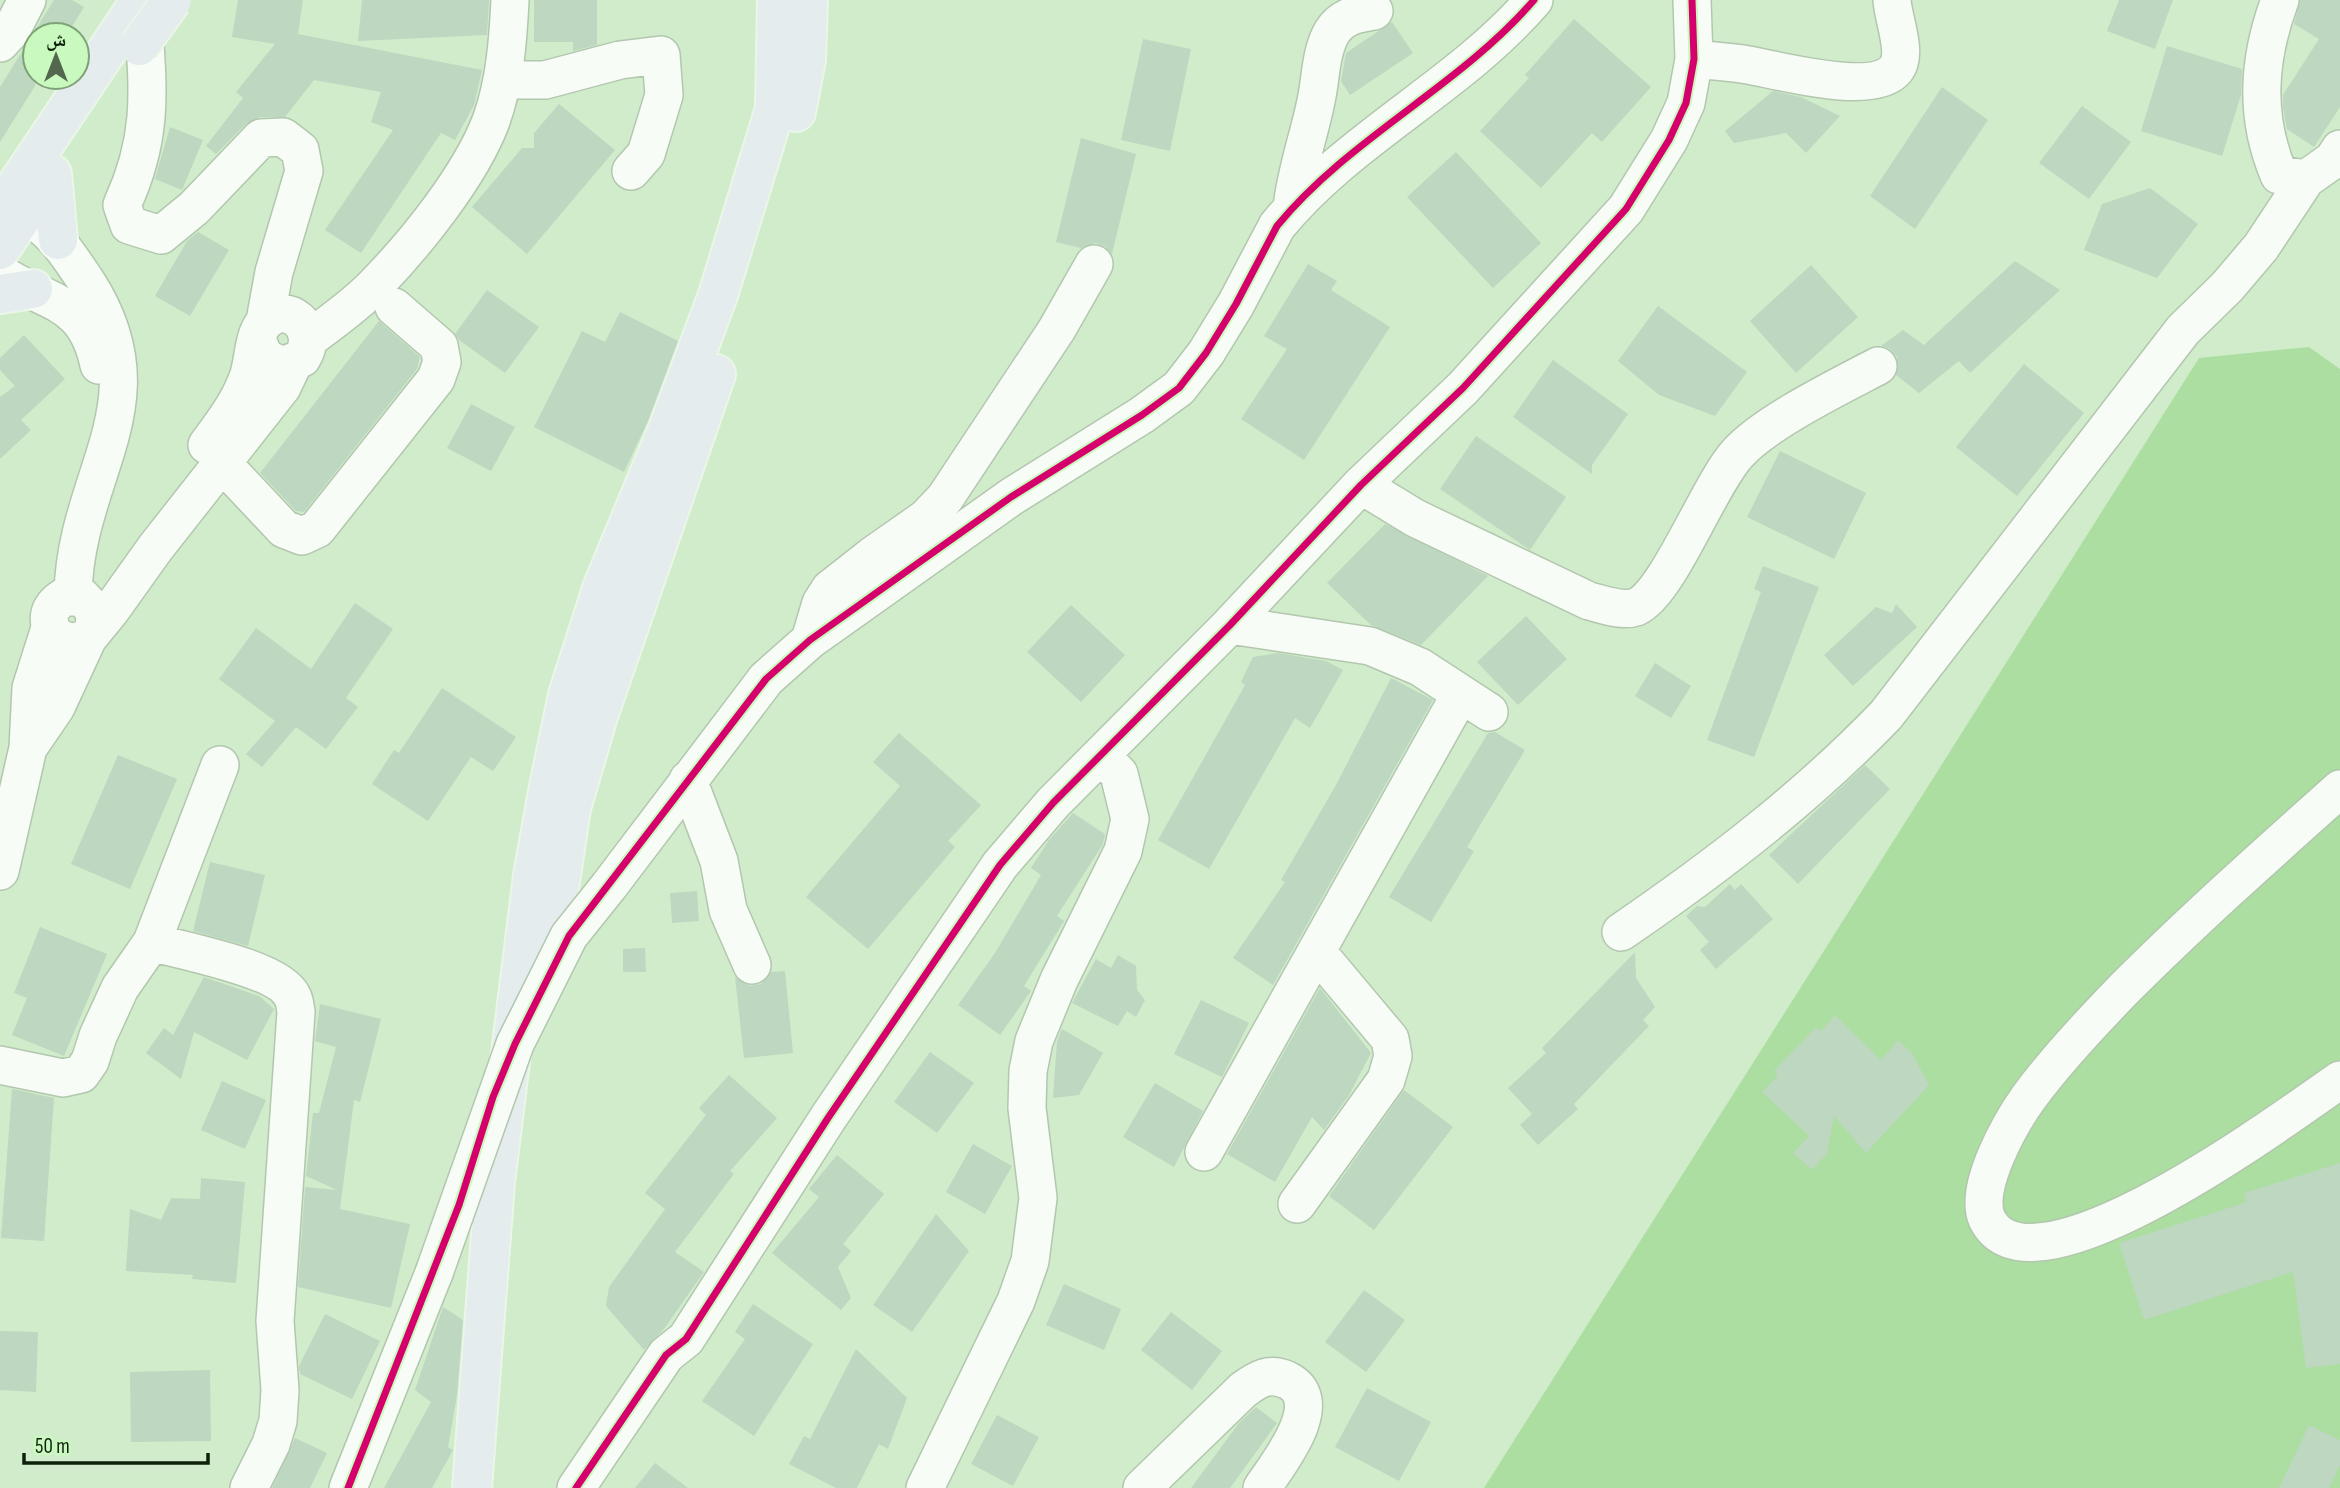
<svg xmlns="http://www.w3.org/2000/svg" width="2340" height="1488" font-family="'Sofia Sans Condensed','Noto Naskh Arabic',sans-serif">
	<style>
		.green { fill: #abdea0 }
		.building { fill: #bdd7c0 }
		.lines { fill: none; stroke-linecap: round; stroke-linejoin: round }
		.minor-casing { stroke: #b2c7ae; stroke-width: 40 }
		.major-casing { stroke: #eaf6e8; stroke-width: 42 }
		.minor { stroke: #f8fcf7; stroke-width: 37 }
		.major { stroke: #e4eced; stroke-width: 38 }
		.minor-bridge-casing { stroke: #b2c7ae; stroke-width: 40; stroke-linecap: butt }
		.major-bridge-casing { stroke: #eaf6e8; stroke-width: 42; stroke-linecap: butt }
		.minor-bridge { stroke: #f8fcf7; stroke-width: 37 }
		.major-bridge { stroke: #e4eced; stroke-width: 38 }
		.cycleway-casing { stroke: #c9f9be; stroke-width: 11 }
		.cycleway { stroke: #d6006c; stroke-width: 7 }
	</style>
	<rect width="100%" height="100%" fill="#d1eccb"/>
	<path class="green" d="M 2309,347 L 2340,369 L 2340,1488 L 1484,1488 L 2199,358 Z"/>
	<path class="building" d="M 54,0 L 72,0 L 84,7 L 67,35 L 35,35 L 35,86 L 0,142 L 0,87 Z
		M 238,0 L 303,0 L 298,34 L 482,70 L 474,105 L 455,140 L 441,133 L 361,253 L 325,230 L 393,130 L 371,122 L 381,92 L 314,80 L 285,117 L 260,117 L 247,123 L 216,154 L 206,146 L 243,98 L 236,92 L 275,44 L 232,37 Z
		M 362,0 L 489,0 L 487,35 L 358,41 Z
		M 534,0 L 597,0 L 597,45 L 573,51 L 573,42 L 534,42 Z
		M 2119,0 L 2173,0 L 2155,49 L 2107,31 Z
		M 2300,0 L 2340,0 L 2340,107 L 2314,147 L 2287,129 L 2283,108 L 2283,95 L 2319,39 L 2294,24 Z
		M 1574,19 L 1651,87 L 1602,142 L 1592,133 L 1541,188 L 1480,131 L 1529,78 L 1525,75 Z
		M 1392,22 L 1413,53 L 1350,95 L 1341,81 L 1346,53 Z
		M 1143,39 L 1191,49 L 1170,151 L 1121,140 Z
		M 2167,46 L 2242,69 L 2241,95 L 2222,156 L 2141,131 Z
		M 1942,87 L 1988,120 L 1915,229 L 1870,196 Z
		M 1773,91 L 1801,97 L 1840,116 L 1806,153 L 1786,133 L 1734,143 L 1725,131 Z
		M 559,104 L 615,150 L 527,254 L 472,207 L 522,148 L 534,148 L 534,133 Z
		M 2082,106 L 2131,142 L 2089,199 L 2039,163 Z
		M 170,127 L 203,140 L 182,190 L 155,179 Z
		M 1081,138 L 1136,154 L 1112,254 L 1105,246 L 1095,243 L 1081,248 L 1056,242 Z
		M 1456,152 L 1541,243 L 1493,288 L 1407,197 Z
		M 2150,188 L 2198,224 L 2157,278 L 2084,250 L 2102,204 Z
		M 198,232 L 229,250 L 190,316 L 155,296 L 187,241 Z
		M 2015,261 L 2060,290 L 1970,373 L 1959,361 L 1919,393 L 1896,375 L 1897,357 L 1890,349 L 1881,346 L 1903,330 L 1924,345 Z
		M 1308,264 L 1337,281 L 1331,290 L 1390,327 L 1304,460 L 1241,419 L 1287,349 L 1264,336 Z
		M 1811,265 L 1858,317 L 1796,373 L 1750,321 Z
		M 487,290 L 539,327 L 505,373 L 459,340 L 455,334 Z
		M 1658,306 L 1747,372 L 1715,416 L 1659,395 L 1618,361 Z
		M 620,312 L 678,341 L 648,421 L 624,472 L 534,427 L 582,331 L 605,342 Z
		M 379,321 L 420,357 L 417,369 L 304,512 L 296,511 L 260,473 Z
		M 24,335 L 65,379 L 21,420 L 31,430 L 0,459 L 0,397 L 15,386 L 0,370 L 0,358 Z
		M 1553,360 L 1628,414 L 1592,465 L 1592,474 L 1513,417 Z
		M 2024,364 L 2084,413 L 2017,496 L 1956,447 Z
		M 471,404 L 515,427 L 491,471 L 447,448 Z
		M 1476,436 L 1566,497 L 1530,550 L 1440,489 Z
		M 1780,451 L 1866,493 L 1834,559 L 1747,517 Z
		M 1385,524 L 1488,576 L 1421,645 L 1371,625 L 1327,583 Z
		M 1763,566 L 1819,587 L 1754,757 L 1707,740 L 1761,592 L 1754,589 Z
		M 355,603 L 393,629 L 346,698 L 358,707 L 326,749 L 296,727 L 262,767 L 246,754 L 275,721 L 219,679 L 256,628 L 311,669 Z
		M 1896,604 L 1917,627 L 1853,686 L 1824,655 L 1876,607 L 1892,613 Z
		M 1071,605 L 1125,655 L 1081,702 L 1027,652 Z
		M 1526,616 L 1567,659 L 1518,705 L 1477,662 Z
		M 1278,653 L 1326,661 L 1343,670 L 1310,728 L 1295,718 L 1209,869 L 1158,840 L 1245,685 L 1241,682 L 1253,657 Z
		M 1655,663 L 1691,686 L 1671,718 L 1635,696 Z
		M 1391,678 L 1433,700 L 1273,985 L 1233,958 L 1285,882 L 1281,880 L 1336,785 Z
		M 442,688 L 516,737 L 493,771 L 471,757 L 428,821 L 372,784 L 394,750 L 399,753 Z
		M 1495,732 L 1525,750 L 1467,847 L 1474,851 L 1431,922 L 1389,897 L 1488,733 Z
		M 899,733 L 981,805 L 948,841 L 955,847 L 868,949 L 806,897 L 900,786 L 873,762 Z
		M 118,755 L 177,779 L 130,889 L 71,864 Z
		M 1865,765 L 1890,789 L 1798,884 L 1769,855 Z
		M 1073,813 L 1105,834 L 1103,844 L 1057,916 L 1064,921 L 1024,986 L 1031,991 L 1000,1035 L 958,1005 L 995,953 L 1041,875 L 1031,868 L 1049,840 Z
		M 210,862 L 265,875 L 248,946 L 193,931 Z
		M 1730,884 L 1735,890 L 1741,884 L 1773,919 L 1716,969 L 1700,950 L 1709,942 L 1686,916 L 1697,906 L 1705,907 Z
		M 697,891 L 699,921 L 672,923 L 670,893 Z
		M 40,927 L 107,954 L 64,1056 L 12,1035 L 27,998 L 14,993 Z
		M 645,948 L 646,972 L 623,972 L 623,949 Z
		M 1635,952 L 1636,978 L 1655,1007 L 1643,1020 L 1649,1026 L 1574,1104 L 1578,1109 L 1538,1145 L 1520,1125 L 1532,1114 L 1508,1088 L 1546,1053 L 1542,1048 Z
		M 1118,955 L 1136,966 L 1137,990 L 1145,1000 L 1136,1017 L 1127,1011 L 1118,1026 L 1072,1003 L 1096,959 L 1111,968 Z
		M 785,971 L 793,1053 L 744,1058 L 735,977 L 750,986 L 761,984 L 771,972 Z
		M 204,977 L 259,996 L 274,1009 L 247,1060 L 194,1032 L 181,1079 L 146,1053 L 164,1028 L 173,1035 Z
		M 1320,988 L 1371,1053 L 1349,1095 L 1324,1130 L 1312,1117 L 1275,1182 L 1227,1154 Z
		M 1201,1000 L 1249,1023 L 1222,1077 L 1174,1054 Z
		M 320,1004 L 381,1019 L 360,1102 L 354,1100 L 340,1209 L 410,1224 L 391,1308 L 298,1287 L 305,1187 L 337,1190 L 306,1176 L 313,1113 L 319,1113 L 336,1047 L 315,1041 Z
		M 1835,1015 L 1881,1060 L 1898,1040 L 1912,1053 L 1929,1085 L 1866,1153 L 1834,1116 L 1827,1154 L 1812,1170 L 1793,1153 L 1809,1136 L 1762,1092 L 1778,1075 L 1774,1071 L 1816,1027 L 1821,1031 Z
		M 1062,1029 L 1103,1053 L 1079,1095 L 1053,1098 L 1057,1041 Z
		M 930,1052 L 974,1083 L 937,1133 L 894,1102 Z
		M 729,1075 L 777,1118 L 730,1171 L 734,1174 L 675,1252 L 704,1272 L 664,1329 L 644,1350 L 606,1306 L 609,1287 L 665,1209 L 645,1193 L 706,1115 L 699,1108 Z
		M 222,1081 L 266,1100 L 245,1149 L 201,1130 Z
		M 1155,1083 L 1203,1111 L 1174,1167 L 1123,1137 Z
		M 12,1089 L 54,1098 L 44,1241 L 1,1238 Z
		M 1404,1090 L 1453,1127 L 1374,1230 L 1329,1196 Z
		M 973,1144 L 1012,1166 L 985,1214 L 946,1192 Z
		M 837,1155 L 884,1194 L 843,1244 L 851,1251 L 838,1267 L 851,1298 L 841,1310 L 772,1253 L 819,1197 L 809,1189 Z
		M 2340,1163 L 2340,1364 L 2306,1368 L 2293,1272 L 2144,1320 L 2119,1243 L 2247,1202 L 2244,1193 Z
		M 201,1178 L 245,1182 L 236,1283 L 192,1279 L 193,1275 L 126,1271 L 130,1209 L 161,1220 L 171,1198 L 200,1199 Z
		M 936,1214 L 969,1251 L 912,1332 L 873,1305 Z
		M 1064,1284 L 1121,1309 L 1104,1350 L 1046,1325 Z
		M 1364,1290 L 1405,1320 L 1366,1372 L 1325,1342 Z
		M 753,1304 L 813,1344 L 754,1436 L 702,1401 L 745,1339 L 735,1332 Z
		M 443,1307 L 463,1320 L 457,1395 L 448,1447 L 453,1450 L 432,1488 L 384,1488 L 431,1402 L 415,1390 Z
		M 1171,1312 L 1222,1351 L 1192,1390 L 1141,1350 Z
		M 325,1314 L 380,1341 L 352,1399 L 300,1374 L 299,1366 Z
		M 0,1331 L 38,1332 L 36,1392 L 0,1390 Z
		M 856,1349 L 907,1398 L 888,1449 L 879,1444 L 857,1488 L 836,1488 L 789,1464 L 804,1436 L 810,1439 Z
		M 210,1370 L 211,1441 L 131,1442 L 130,1372 Z
		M 1367,1388 L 1431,1422 L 1399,1481 L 1335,1447 Z
		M 1256,1407 L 1277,1423 L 1230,1488 L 1191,1488 L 1239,1423 Z
		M 997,1415 L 1039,1437 L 1013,1486 L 971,1464 Z
		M 2309,1425 L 2340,1440 L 2340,1465 L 2329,1488 L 2279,1488 Z
		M 295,1438 L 327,1453 L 310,1488 L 272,1488 Z
		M 655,1463 L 688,1488 L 635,1488 Z"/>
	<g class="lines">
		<g class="minor-casing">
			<path id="minor" d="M 2280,0 C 2258,59 2254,116 2279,175 L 2306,179 L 2333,160 L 2340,149
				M 143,15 C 148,89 154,136 122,205 L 129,225 L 161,235 L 194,208 L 261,138 L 283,137 L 300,150 L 304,171 L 274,272 L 265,321
				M 0,43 L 11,31 L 27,0
				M 1694,59 C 1712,61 1731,62 1748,65 C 1778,70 1874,97 1896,69 C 1908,53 1893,19 1892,0
				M 502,80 L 545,80 L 620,60 L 661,55 L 664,95 L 646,154 L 631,171
				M 1292,208 C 1296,169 1310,134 1317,96 C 1321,75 1321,51 1332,32 C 1342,16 1357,14 1374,11
				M 35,221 C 58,237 70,258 86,281 C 165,402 75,472 73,595
				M 0,273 C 46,304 85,298 99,365
				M 309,339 C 331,322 355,306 375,285 C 416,243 470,176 491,121 C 505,82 508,41 510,0
				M 207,445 C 222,425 238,404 247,380 C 254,364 252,337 264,323 C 286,298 321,328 302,358 L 283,366 L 265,358 L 257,340
				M 221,462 L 284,529 L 302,536 L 317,529 L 436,379 L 442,362 L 439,346 L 394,307
				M 1361,485 L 1415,518 L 1589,601 C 1602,604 1622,612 1636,607 C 1668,594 1709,484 1738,453 C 1766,422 1840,386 1878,366
				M 1230,625 L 1370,646 L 1420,667 L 1489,712
				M 94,630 L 95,611 L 82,597 L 64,597 C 48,607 45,620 55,636 L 71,643 L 88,638 L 111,610 L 156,547 L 282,387 L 293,364
				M 810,640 L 821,603 L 830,589 L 872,556 L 926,518 L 945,498 L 1057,329 L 1094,264
				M 28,748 L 56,707 L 88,638
				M 688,780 L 719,861 L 728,910 L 752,965
				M 2340,789 C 2266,855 2193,920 2123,990 C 2090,1024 2057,1059 2029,1097 C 2011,1122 1973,1188 1987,1219 C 2030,1309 2290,1114 2340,1080
				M 0,871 L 28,748 L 31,688 L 50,628
				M 609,886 L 766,679 L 810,640 L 1011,497 L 1142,415 L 1179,388 L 1206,353 L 1236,304 L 1277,226 C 1350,137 1459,87 1534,0
				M 1621,932 C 1716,867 1806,798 1886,715 L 2183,330 L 2227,287 L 2261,247 L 2306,179
				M 152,942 C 182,951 279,968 292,996 C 295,1000 295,1007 296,1012 L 275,1321 L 280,1390 L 278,1421 L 271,1444 L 249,1488
				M 0,1065 L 63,1078 L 81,1074 L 90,1061 L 98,1036 L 120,988 L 152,942 L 220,765
				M 1204,1152 L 1460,695
				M 1297,1204 L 1386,1080 L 1393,1056 L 1390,1039 L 1317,952
				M 348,1488 L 434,1273
				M 576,1488 L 666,1355 L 686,1339 L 828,1118 L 1000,865 L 1053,803 L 1230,625 L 1361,485 L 1463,388 L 1626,209 L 1669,140 L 1686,103 L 1694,59 L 1692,0
				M 925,1488 L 1016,1301 L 1030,1261 L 1038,1198 L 1027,1108 L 1028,1071 L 1034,1041 L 1059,980 L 1123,851 L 1130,819 L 1119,774 L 1101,755
				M 1142,1488 L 1243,1390 C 1258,1379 1269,1372 1287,1380 C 1330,1401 1277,1465 1262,1488"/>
		</g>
		<g class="major-casing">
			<path id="major" d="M 796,112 L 806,59 L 808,0
				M 52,174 L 58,240
				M 0,210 L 141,0
				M 0,250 L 40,191
				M 0,294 L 33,289
				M 552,936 L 571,808 L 598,716 L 716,374
				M 472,1488 L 495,1182 L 533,876 L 548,792 L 568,695 L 603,586 L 668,429 L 718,295 L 775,109 L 777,0"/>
		</g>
		<use href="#minor" class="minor"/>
		<use href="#major" class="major"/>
		<g class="minor-bridge-casing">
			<path id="minor-bridge" d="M 434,1273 L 515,1044 L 569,936 L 609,886"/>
		</g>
		<g class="major-bridge-casing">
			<path id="major-bridge" d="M 139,46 L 172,0"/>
		</g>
		<use href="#minor-bridge" class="minor-bridge"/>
		<use href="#major-bridge" class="major-bridge"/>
		<g class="cycleway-casing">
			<path id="cycleway" d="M 348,1488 L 459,1205 L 493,1097 L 515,1044 L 569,936 L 766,679 L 810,640 L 1011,497 L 1142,415 L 1179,388 L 1206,353 L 1236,304 L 1277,226 C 1350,137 1459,87 1534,0
				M 576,1488 L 666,1355 L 686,1339 L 828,1118 L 1000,865 L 1053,803 L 1230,625 L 1361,485 L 1463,388 L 1626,209 L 1669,140 L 1686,103 L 1694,59 L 1692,0"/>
		</g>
		<use href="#cycleway" class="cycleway"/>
	</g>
	<g transform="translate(56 56)"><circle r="33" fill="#c9f9be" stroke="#7ea276" stroke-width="2"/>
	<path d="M0-5L12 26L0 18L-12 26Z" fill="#52674e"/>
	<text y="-10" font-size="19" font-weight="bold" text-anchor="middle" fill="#0e200a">ش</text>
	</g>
	<path d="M24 1453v10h184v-10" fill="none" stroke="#0e200a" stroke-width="3.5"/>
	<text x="35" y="1453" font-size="21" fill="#0e200a" stroke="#c9f9be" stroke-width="5" paint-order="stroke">50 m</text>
</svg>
